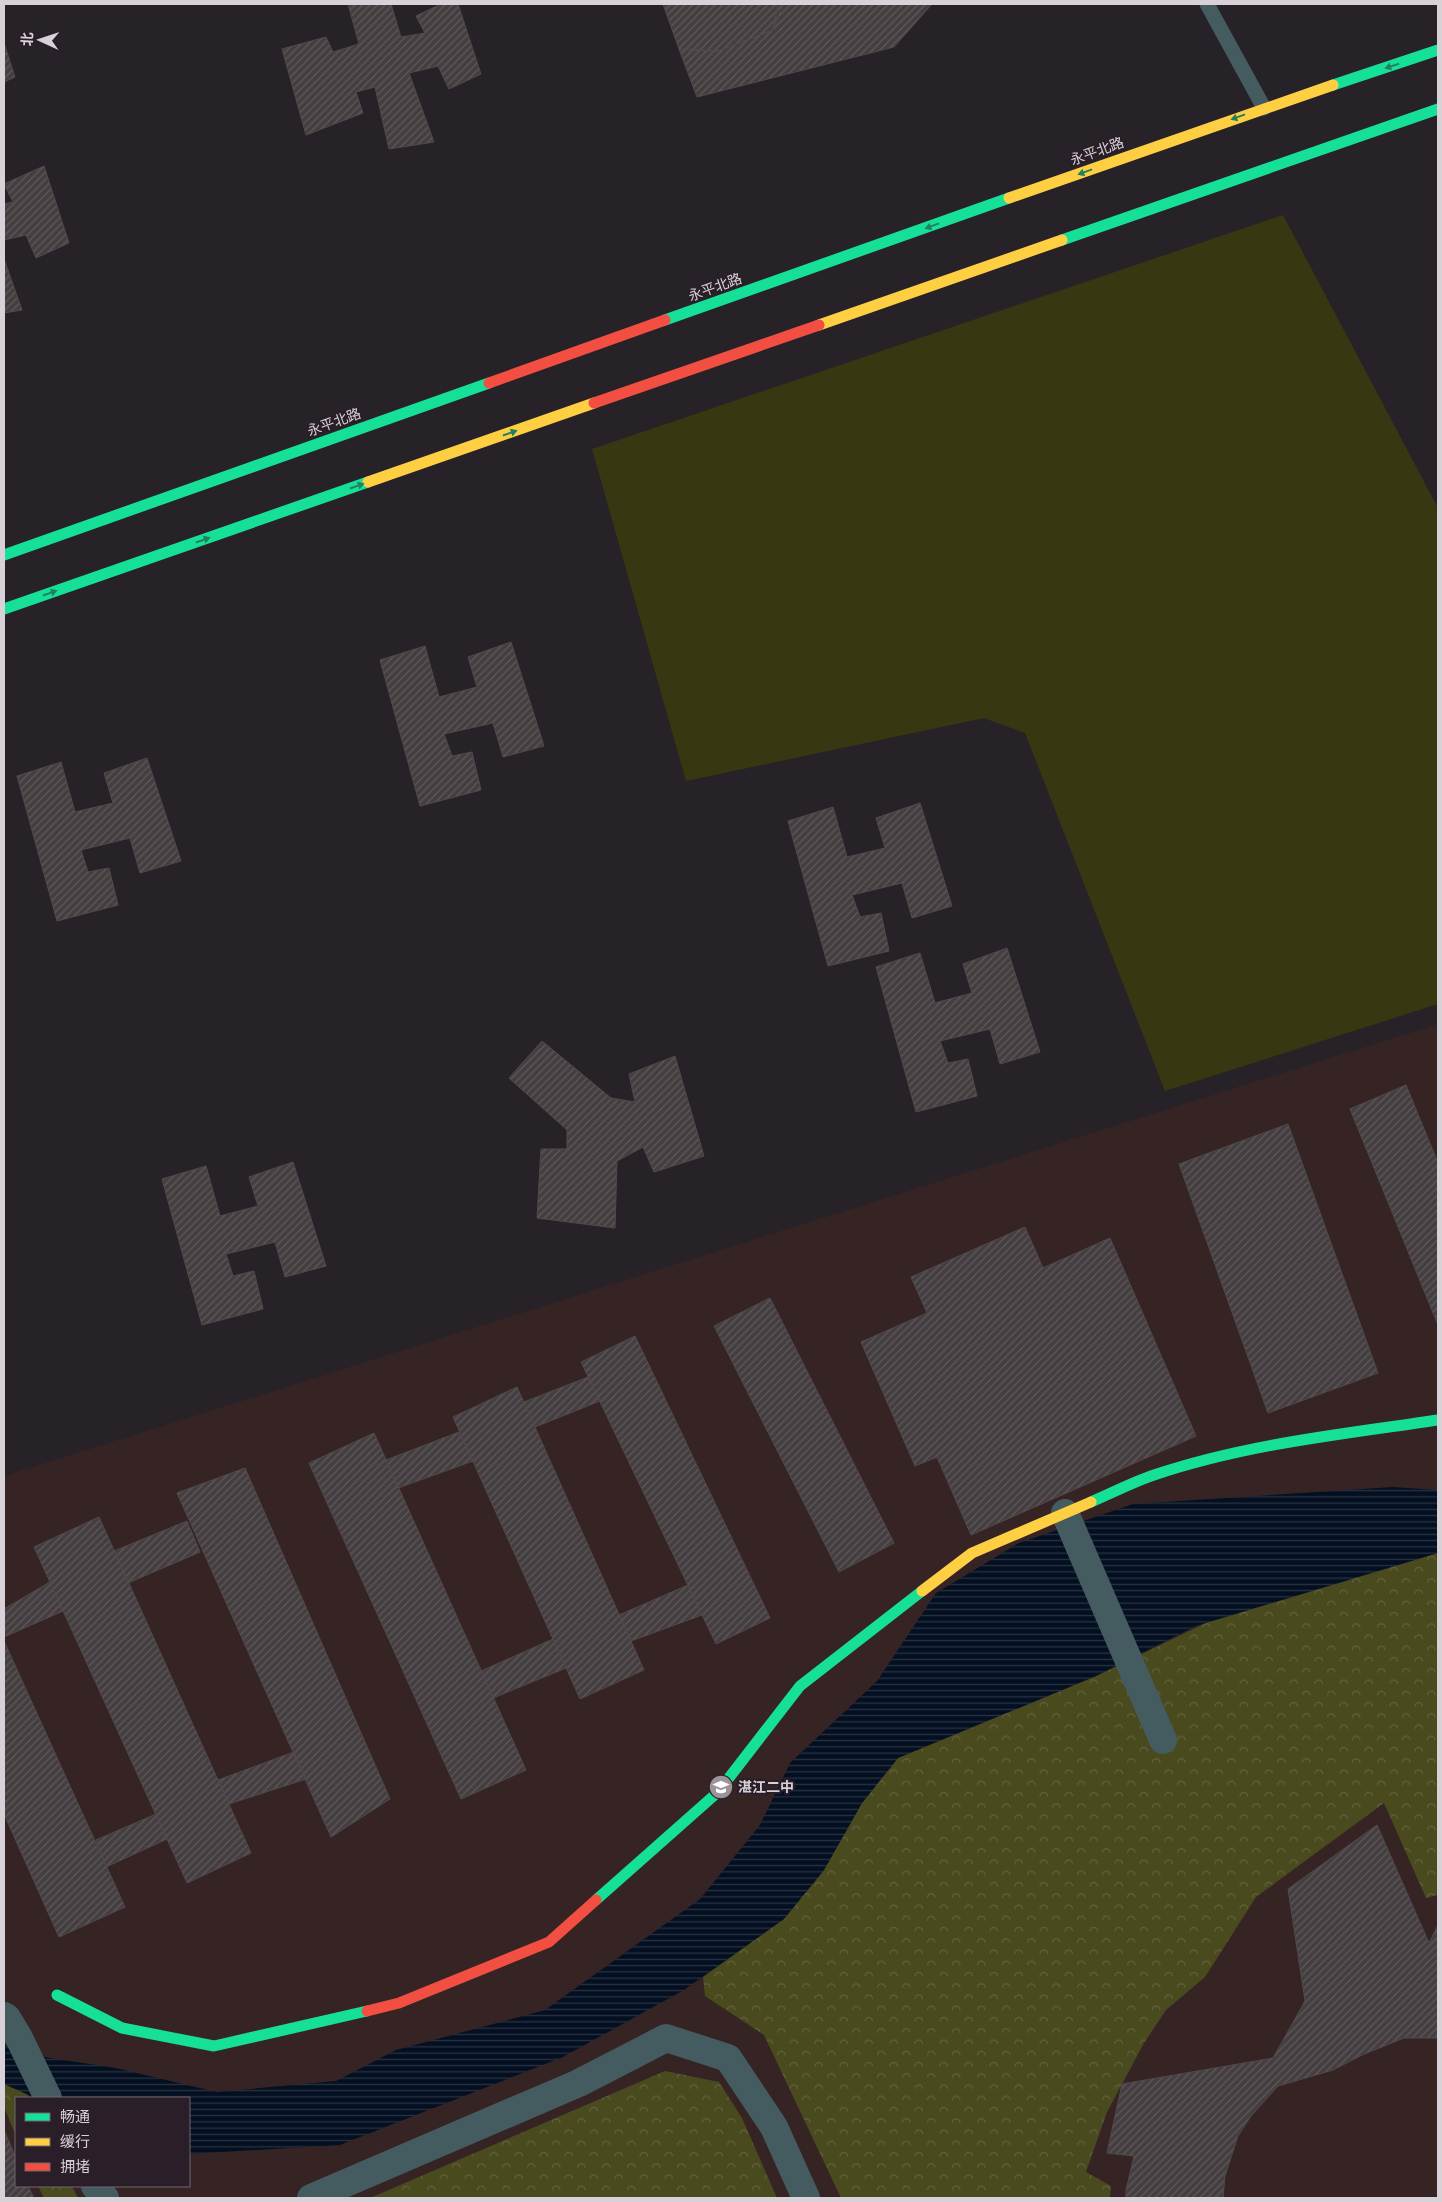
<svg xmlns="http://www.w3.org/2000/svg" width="1442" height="2202" font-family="Figtree,'Noto Sans SC',sans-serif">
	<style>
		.education { fill: #362424; fill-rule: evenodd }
		.green { fill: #373811 }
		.forest { fill: url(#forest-crowns) }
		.water { fill: url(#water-rules) }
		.building { fill: url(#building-hatch); stroke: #504a4c }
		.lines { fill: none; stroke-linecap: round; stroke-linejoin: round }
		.lane { stroke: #445c5f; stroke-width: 15 }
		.street { stroke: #445c5f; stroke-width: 28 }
		.fast { stroke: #16e098; stroke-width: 11 }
		.slow { stroke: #ffcf43; stroke-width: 11 }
		.jam { stroke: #f24e42; stroke-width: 11 }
		.oneway { fill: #208060 }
		.labels { text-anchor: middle; stroke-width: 4; stroke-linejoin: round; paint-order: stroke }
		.street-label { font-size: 14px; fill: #d8d1d7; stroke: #2a1f28 }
		.poi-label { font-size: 14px; font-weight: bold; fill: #d8d1d7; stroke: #2a1f28; text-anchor: start }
	</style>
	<defs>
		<pattern id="forest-crowns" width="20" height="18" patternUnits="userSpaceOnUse" patternTransform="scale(1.25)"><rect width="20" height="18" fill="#494a1e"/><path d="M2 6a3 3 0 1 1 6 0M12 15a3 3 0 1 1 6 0" fill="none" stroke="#62633e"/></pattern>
		<pattern id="water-rules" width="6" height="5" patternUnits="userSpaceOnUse" patternTransform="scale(1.25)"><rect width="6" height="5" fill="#041022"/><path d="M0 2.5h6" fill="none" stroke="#283241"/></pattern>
		<pattern id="building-hatch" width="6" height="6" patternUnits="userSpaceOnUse" patternTransform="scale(1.25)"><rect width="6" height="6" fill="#443e40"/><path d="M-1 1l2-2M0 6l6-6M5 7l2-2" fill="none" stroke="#5e595b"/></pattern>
	</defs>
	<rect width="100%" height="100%" fill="#272227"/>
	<path class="education" d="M 1438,1024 L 1438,2198 L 4,2198 L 4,1476 ZM 16,2098 L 189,2098 L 189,2186 L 16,2186 Z"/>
	<path class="green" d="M 1283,215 L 1438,508 L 1438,1004 L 1165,1091 L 1025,733 L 984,718 L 686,781 L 592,449 Z"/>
	<path class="forest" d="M 1438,1553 L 1438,1895 L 1426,1898 L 1384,1803 L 1256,1897 L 1205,1977 L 1166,2010 L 1144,2043 L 1107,2112 L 1086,2172 L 1111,2186 L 1110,2198 L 841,2198 L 764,2035 L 705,1996 L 703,1977 L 784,1919 L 824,1870 L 862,1803 L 898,1758 L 1096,1676 L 1210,1621 Z
		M 4,2048 L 29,2098 L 16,2098 L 16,2136 L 4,2107 Z
		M 665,2071 L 719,2082 L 742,2118 L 777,2198 L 370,2198 Z
		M 38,2186 L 72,2186 L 78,2198 L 44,2198 Z"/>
	<path class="water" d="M 1393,1487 L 1438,1490 L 1438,1553 L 1196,1626 L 1096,1676 L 898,1758 L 862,1803 L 824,1870 L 784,1919 L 684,1990 L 563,2057 L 340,2145 L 189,2154 L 189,2098 L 35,2098 L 4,2084 L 4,2044 L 19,2053 L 116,2068 L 217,2092 L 336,2081 L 396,2050 L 545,2010 L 700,1899 L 760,1825 L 790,1763 L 877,1681 L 936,1593 L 1019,1543 L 1133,1504 Z"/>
	<path class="building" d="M 348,4 L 391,4 L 401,37 L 425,33 L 416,16 L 441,4 L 458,4 L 481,74 L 449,89 L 438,66 L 409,73 L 434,142 L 389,149 L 375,87 L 356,92 L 363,113 L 306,135 L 282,49 L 326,37 L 333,52 L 359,44 Z
		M 663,4 L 783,4 L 773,30 L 718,51 L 679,49 Z
		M 778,4 L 932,4 L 894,47 L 697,97 L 679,49 L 718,51 L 773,30 Z
		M 4,43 L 15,77 L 4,82 Z
		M 44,166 L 69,243 L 36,258 L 26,235 L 4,240 L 4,204 L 13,202 L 4,184 Z
		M 4,259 L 22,310 L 4,313 Z
		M 511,642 L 544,746 L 503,757 L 493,723 L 444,734 L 452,756 L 472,752 L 481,790 L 420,806 L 380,660 L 425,646 L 439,697 L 477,687 L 468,657 Z
		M 147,758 L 181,861 L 140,873 L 130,838 L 81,850 L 88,872 L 109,868 L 118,905 L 57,921 L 17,776 L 61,762 L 75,812 L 113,803 L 104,773 Z
		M 920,803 L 952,906 L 912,918 L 902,883 L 852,895 L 860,917 L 881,913 L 889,951 L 828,966 L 788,821 L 833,807 L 847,857 L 885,848 L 876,818 Z
		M 1007,948 L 1040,1052 L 1000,1064 L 990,1029 L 940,1041 L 948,1063 L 968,1059 L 977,1096 L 916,1112 L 876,967 L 920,953 L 935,1003 L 972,993 L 963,964 Z
		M 542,1041 L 611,1098 L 635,1102 L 629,1074 L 675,1056 L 704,1156 L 654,1172 L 643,1147 L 617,1161 L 615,1228 L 537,1218 L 541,1149 L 567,1149 L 567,1130 L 509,1078 Z
		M 1406,1085 L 1438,1163 L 1438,1325 L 1350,1109 Z
		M 1288,1124 L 1378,1373 L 1268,1413 L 1179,1164 Z
		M 293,1162 L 326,1266 L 285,1277 L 275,1242 L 226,1254 L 233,1276 L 254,1271 L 263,1309 L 202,1325 L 162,1179 L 206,1166 L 220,1216 L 258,1206 L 249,1177 Z
		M 1025,1227 L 1043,1268 L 1110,1238 L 1196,1436 L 971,1535 L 937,1457 L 915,1466 L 861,1342 L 927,1313 L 911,1277 Z
		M 770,1298 L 894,1543 L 839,1572 L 714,1326 Z
		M 635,1336 L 770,1618 L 716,1644 L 581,1362 Z
		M 588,1377 L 600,1401 L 535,1427 L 524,1402 Z
		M 517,1387 L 644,1670 L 580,1699 L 453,1417 Z
		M 459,1432 L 473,1461 L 398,1488 L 386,1460 Z
		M 374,1433 L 526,1770 L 461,1799 L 309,1463 Z
		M 245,1468 L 390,1799 L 331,1837 L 177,1493 Z
		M 99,1517 L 251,1853 L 187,1883 L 34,1547 Z
		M 187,1521 L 200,1552 L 128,1583 L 114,1551 Z
		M 50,1582 L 63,1611 L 4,1637 L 4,1609 Z
		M 688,1585 L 702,1615 L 631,1641 L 619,1615 Z
		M 553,1639 L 566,1668 L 493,1698 L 481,1671 Z
		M 4,1641 L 125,1907 L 59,1937 L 4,1814 Z
		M 294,1752 L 306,1779 L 229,1804 L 218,1780 Z
		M 156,1814 L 167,1839 L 106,1867 L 96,1840 Z
		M 1377,1825 L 1429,1943 L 1438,1925 L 1438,2038 L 1404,2038 L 1362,2055 L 1333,2070 L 1278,2086 L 1251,2116 L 1238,2136 L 1225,2176 L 1223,2198 L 1126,2198 L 1126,2190 L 1134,2156 L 1107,2153 L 1122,2084 L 1273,2058 L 1305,2001 L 1288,1889 Z
		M 4,2130 L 16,2158 L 16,2186 L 28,2186 L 34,2198 L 4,2198 Z"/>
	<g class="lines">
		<path class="lane" d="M 1207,4 L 1264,108"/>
		<path class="street" d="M 1065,1513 L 1163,1740
			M 4,2016 L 7,2018 L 19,2038 L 48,2098
			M 95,2186 L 105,2198
			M 311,2198 L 579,2083 L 666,2038 L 728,2058 L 774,2127 L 806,2198"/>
		<path class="fast" d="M 1333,85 L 1438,50
			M 1062,240 L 1438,109
			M 665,320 L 1009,198
			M 4,555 L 489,383
			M 4,609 L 368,482
			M 1091,1502 C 1112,1493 1133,1482 1154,1475 C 1246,1444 1343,1434 1438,1420
			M 596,1900 L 718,1792 L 800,1686 L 922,1591
			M 57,1995 L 122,2028 L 214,2046 L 367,2011"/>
		<path class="slow" d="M 1009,198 L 1333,85
			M 819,325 L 1062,240
			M 368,482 L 594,403
			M 922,1591 L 972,1553 L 1091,1502"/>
		<path class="jam" d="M 489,383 L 665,320
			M 594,403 L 819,325
			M 367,2011 L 399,2003 L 549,1942 L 596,1900"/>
	</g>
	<defs><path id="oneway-solid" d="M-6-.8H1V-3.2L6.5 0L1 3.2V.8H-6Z" transform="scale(1.25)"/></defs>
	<g class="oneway">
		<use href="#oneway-solid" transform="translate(1392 66) rotate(162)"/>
		<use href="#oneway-solid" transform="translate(1238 117) rotate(160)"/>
		<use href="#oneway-solid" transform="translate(1085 172) rotate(160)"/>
		<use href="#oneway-solid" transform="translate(932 226) rotate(160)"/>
		<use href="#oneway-solid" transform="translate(510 433) rotate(-19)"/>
		<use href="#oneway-solid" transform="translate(357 486) rotate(-19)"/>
		<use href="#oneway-solid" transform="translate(203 540) rotate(-19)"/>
		<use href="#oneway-solid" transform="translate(50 593) rotate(-19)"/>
	</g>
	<defs>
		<g id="school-disc" transform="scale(1.25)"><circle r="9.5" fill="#9a9499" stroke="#2a1f28"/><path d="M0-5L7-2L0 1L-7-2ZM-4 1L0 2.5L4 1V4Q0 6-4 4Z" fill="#fff"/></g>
	</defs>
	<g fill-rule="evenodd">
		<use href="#school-disc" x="721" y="1787"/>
	</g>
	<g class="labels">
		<g class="street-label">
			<text transform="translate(1097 151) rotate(-20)" y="5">永平北路</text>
			<text transform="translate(715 287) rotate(-20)" y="5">永平北路</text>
			<text transform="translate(334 422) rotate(-20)" y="5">永平北路</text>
		</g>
		<g class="poi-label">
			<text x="738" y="1792">湛江二中</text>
		</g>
	</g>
	<rect width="1442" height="2202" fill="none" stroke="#d8d1d7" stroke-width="10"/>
	<rect x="15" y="2097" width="175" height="90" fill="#2a1f28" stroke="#70666e"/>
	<rect x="25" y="2113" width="25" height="8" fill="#16e098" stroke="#70666e"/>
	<text x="60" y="2122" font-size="15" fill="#d8d1d7">畅通</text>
	<rect x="25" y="2138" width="25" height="8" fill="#ffcf43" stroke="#70666e"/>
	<text x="60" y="2147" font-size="15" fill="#d8d1d7">缓行</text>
	<rect x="25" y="2163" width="25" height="8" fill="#f24e42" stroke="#70666e"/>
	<text x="60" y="2172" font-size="15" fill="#d8d1d7">拥堵</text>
	<g transform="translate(40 40) rotate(273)" stroke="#2a1f28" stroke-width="4" paint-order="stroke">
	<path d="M0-4L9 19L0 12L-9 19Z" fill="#d8d1d7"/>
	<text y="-8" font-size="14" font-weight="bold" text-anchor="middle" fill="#d8d1d7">北</text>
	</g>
</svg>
